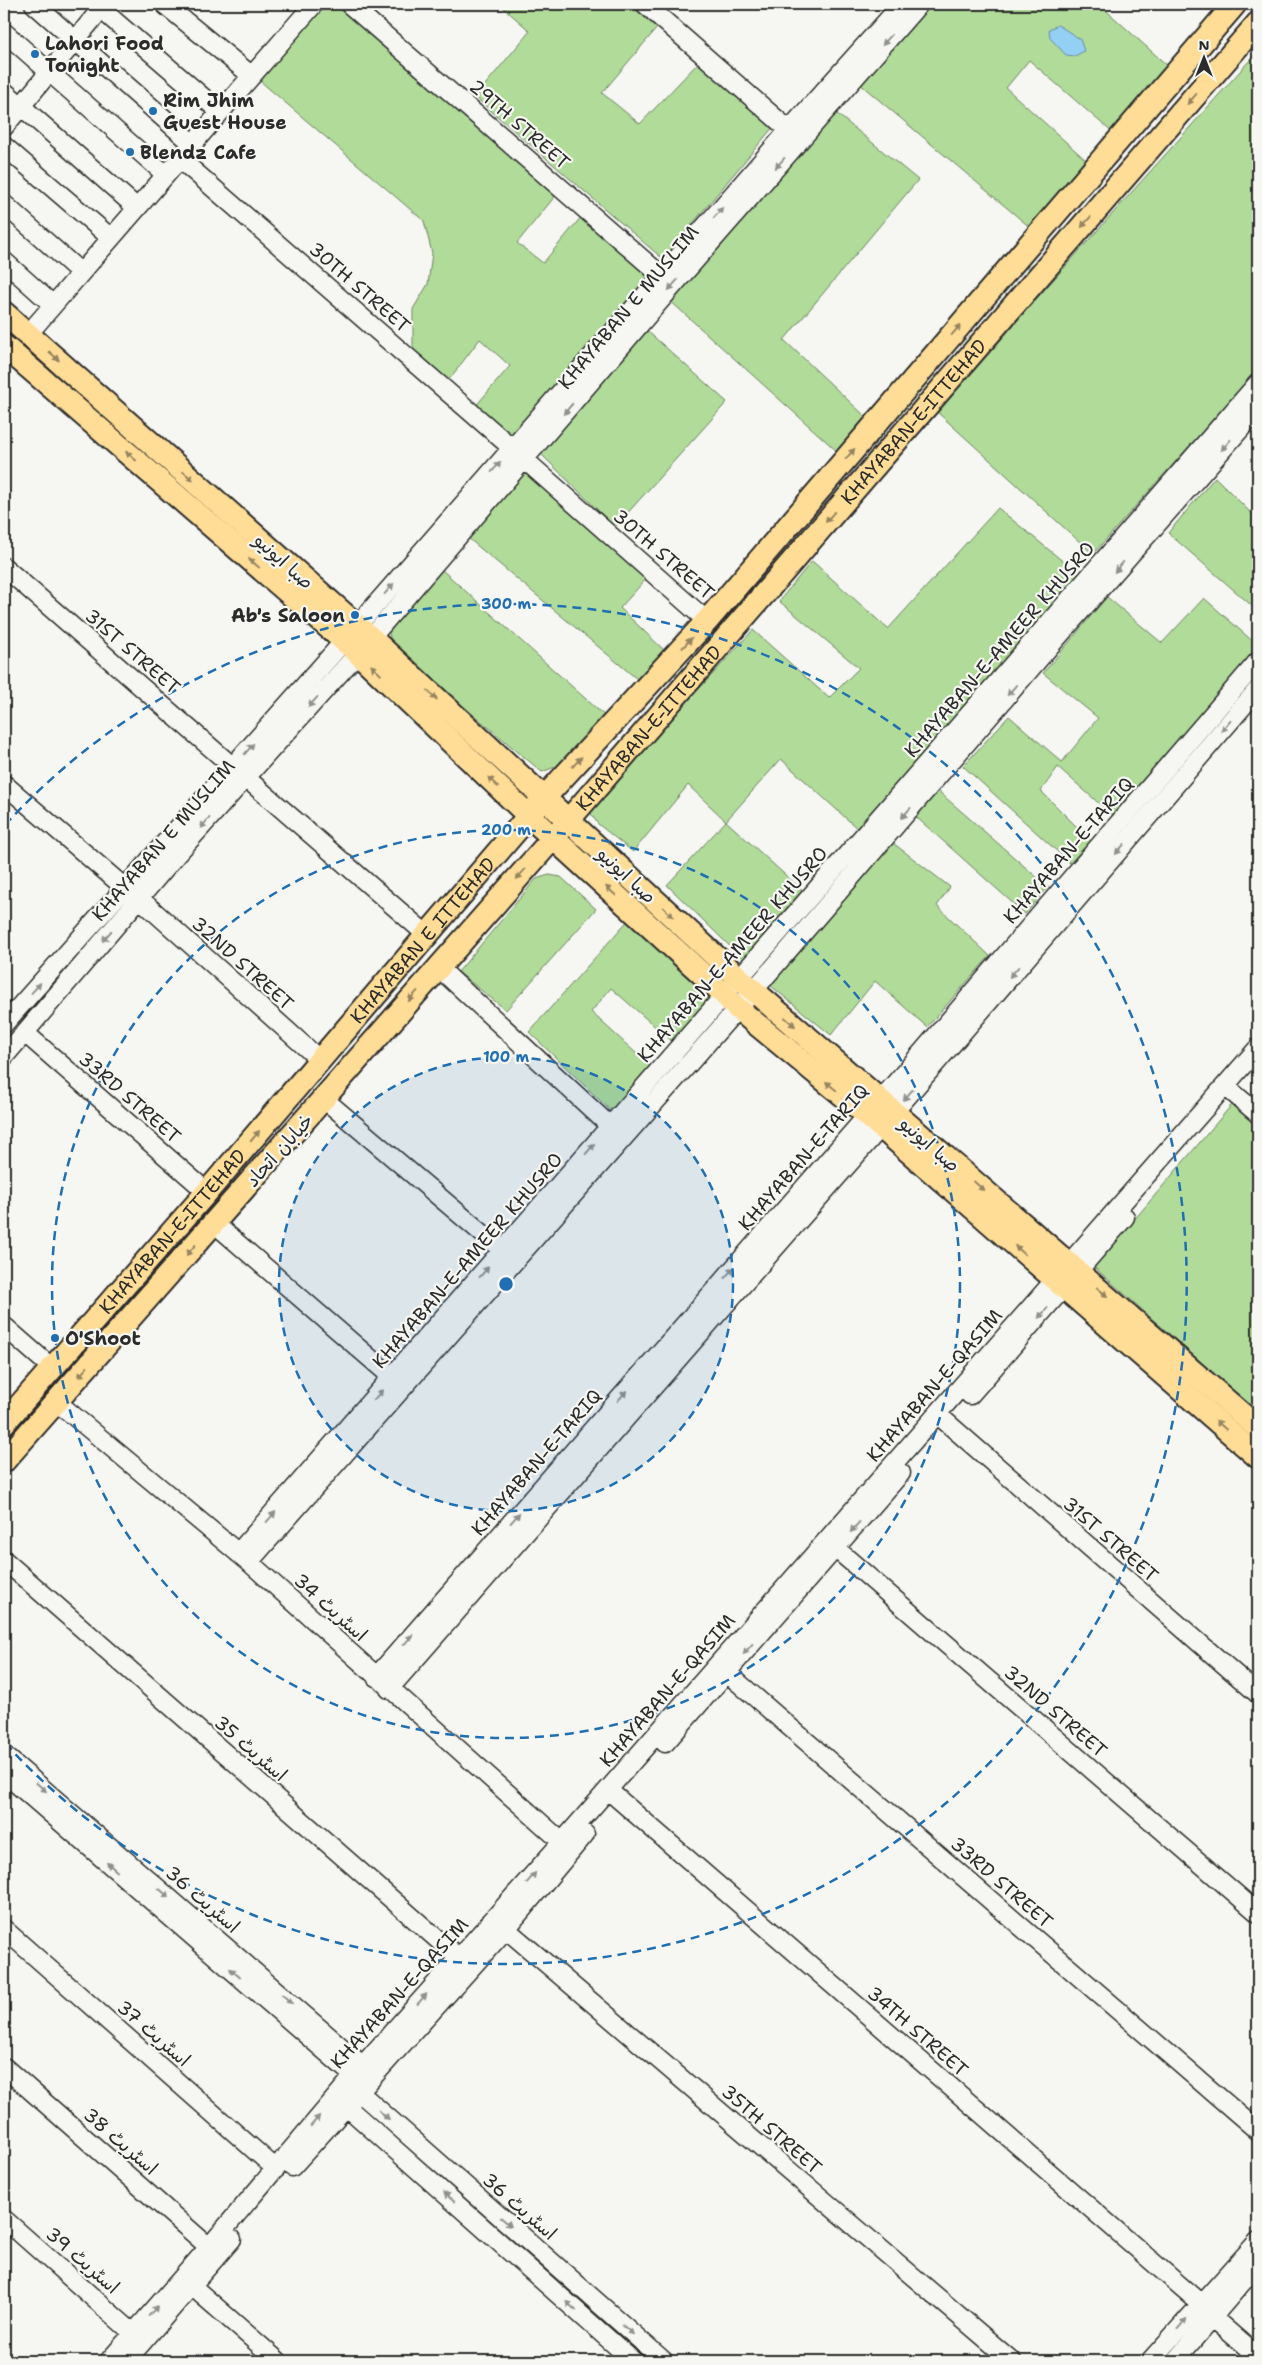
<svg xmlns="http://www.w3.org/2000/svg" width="1262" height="2365" font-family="'Shantell Sans','Playpen Sans Arabic',sans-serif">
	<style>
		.green { fill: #b0db99; stroke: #6e8362 }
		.water { fill: #94cff4; stroke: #6a8da4 }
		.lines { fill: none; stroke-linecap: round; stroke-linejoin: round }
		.minor-casing { stroke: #2b2b2b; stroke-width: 21 }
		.major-casing { stroke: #2b2b2b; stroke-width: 26 }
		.minor { stroke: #f6f6f2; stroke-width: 18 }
		.major { stroke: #ffdd96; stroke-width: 22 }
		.oneway { fill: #90908e }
		.oneway2 { fill: #958460 }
		.ring { fill: none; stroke: #1f6fb2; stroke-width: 2.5; stroke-dasharray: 9 6 }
		.poi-dot { fill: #1f6fb2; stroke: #f6f6f2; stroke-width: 2 }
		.labels { text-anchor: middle; stroke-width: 4.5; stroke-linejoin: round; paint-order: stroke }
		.poi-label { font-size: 19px; font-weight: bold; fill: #2b2b2b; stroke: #f6f6f2; text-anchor: start }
		.street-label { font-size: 19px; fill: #2b2b2b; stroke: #f6f6f2 }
		.centre { fill: #1f6fb2; stroke: #f6f6f2; stroke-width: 2.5 }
		.ring-label { font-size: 15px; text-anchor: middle; font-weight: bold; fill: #1f6fb2; stroke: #f6f6f2; stroke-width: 4.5; stroke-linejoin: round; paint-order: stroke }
	</style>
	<rect width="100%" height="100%" fill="#f6f6f2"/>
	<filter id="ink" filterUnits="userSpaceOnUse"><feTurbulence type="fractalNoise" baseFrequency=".02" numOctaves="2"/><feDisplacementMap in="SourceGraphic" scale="10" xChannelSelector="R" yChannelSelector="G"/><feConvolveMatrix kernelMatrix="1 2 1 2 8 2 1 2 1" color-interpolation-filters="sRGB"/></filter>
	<g filter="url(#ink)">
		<path class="green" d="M 323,4 L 340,4 L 556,195 L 517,243 L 543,263 L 582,216 L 650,277 L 509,438 L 474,408 L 510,366 L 480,339 L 448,381 L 413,355 L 413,309 L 428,284 L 432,253 L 424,221 L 260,81 Z
			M 499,4 L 629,4 L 657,28 L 602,93 L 640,124 L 698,63 L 774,126 L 663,259 L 475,97 L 530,31 Z
			M 931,4 L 1099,4 L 1170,68 L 1114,134 L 1029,60 L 1006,88 L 1087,161 L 1032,229 L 860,84 Z
			M 1258,51 L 1258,369 L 1093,554 L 936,411 Z
			M 836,113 L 918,180 L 784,340 L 866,417 L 838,452 L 668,299 Z
			M 645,329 L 727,402 L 615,527 L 540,453 Z
			M 522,471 L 647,578 L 620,608 L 667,653 L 637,679 L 468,538 Z
			M 1215,477 L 1258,520 L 1258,611 L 1168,533 Z
			M 998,508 L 1082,577 L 860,831 L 781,759 L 726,821 L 806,894 L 743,959 L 667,885 L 726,821 L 688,785 L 633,852 L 598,824 L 591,814 L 592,806 L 753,630 L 829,698 L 859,668 L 779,601 L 812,561 L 888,629 Z
			M 441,569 L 606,717 L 560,765 L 542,772 L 392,647 L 388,628 Z
			M 1107,597 L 1162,643 L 1204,598 L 1258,646 L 1258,649 L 1112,815 L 1058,767 L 1041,791 L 1091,841 L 1070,863 L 963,766 L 1009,716 L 1062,762 L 1098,718 L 1043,673 Z
			M 938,791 L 1048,887 L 1025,914 L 915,816 Z
			M 893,843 L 950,887 L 937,906 L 990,956 L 927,1027 L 875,981 L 831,1035 L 770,985 Z
			M 549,875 L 561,877 L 596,909 L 506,1010 L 458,972 L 536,879 Z
			M 631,917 L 716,995 L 674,1043 L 611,988 L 591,1012 L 650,1066 L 612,1112 L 529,1032 Z
			M 1235,1101 L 1258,1121 L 1258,1413 L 1094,1267 Z"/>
		<path class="water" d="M 1058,25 L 1080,39 L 1084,51 L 1075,56 L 1066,55 L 1050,38 L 1049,29 Z"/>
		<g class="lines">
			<g class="minor-casing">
				<path id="minor" d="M 34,4 L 193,144
					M 95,4 L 220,112
					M 164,4 L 252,76
					M 349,4 L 663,277
					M 645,4 L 789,130
					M 4,32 L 166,175
					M 4,91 L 137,208
					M 4,127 L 105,4
					M 4,146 L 111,238
					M 180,159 L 512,448
					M 4,204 L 81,273
					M 4,261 L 53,305
					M 29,333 L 314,4
					M 525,460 L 707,621
					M 4,567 L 233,767
					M 357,626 L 789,130 L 902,4
					M 371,638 L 672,287 L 919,4
					M 245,777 L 427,935
					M 4,784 L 125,888
					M 139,898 L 320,1060
					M 438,967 L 610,1126
					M 4,1024 L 344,641
					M 25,1033 L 207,1192
					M 4,1057 L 178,853 L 358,653
					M 1225,1086 L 1258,1114
					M 324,1099 L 503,1251
					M 214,1223 L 401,1385
					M 4,1326 L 52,1368
					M 970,1395 L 1125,1217
					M 57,1402 L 249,1562 L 571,1850
					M 937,1414 L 1258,1694
					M 827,1541 L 1258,1913
					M 238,1553 L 1258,383
					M 4,1560 L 468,1966
					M 249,1562 L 754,990 L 1051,645 L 1258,409
					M 719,1666 L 1258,2131
					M 376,1677 L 880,1101 L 1258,661
					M 389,1689 L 893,1113 L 1258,689
					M 665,1743 L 901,1473
					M 4,1755 L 370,2072
					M 4,1773 L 362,2083
					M 608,1790 L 1200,2303
					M 4,1929 L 276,2169
					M 506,1929 L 1012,2361
					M 4,2067 L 209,2247
					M 350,2084 L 664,2361
					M 338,2099 L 633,2361
					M 292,2167 L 506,1929 L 585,1834
					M 4,2219 L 133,2333
					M 193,2287 L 278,2361
					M 1212,2317 L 1258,2357
					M 109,2361 L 209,2247 L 363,2065 L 562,1842 L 1258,1048
					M 126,2361 L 232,2239
					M 1150,2361 L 1258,2241
					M 1175,2361 L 1258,2264"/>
			</g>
			<g class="major-casing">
				<g id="major">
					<path d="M 4,313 L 371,638 L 739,978 L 1258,1428"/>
					<path d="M 4,346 L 358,653 L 529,816 L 724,994 L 737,1008 L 867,1115 L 1258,1457"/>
					<path id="s1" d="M 4,1423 L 207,1192 L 544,798 L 707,621 L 1235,4"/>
					<path id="s2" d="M 4,1461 L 553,838 L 1258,23"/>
				</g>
			</g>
			<use href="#minor" class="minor"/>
			<use href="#major" class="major"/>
		</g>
		<defs><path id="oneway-solid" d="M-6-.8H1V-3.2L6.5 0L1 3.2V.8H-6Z" transform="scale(1.25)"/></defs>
		<g class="oneway">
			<use href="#oneway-solid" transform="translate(887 40) rotate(131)"/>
			<use href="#oneway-solid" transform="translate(780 163) rotate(131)"/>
			<use href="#oneway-solid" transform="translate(718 213) rotate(-49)"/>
			<use href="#oneway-solid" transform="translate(673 285) rotate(131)"/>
			<use href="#oneway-solid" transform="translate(568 409) rotate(130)"/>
			<use href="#oneway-solid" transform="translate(1226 445) rotate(131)"/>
			<use href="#oneway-solid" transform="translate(496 467) rotate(-49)"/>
			<use href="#oneway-solid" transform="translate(1119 567) rotate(131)"/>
			<use href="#oneway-solid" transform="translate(389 589) rotate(-49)"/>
			<use href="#oneway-solid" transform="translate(1012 690) rotate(131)"/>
			<use href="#oneway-solid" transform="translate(313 702) rotate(132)"/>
			<use href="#oneway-solid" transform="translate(1226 726) rotate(131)"/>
			<use href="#oneway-solid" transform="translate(249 749) rotate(-49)"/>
			<use href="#oneway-solid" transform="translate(906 813) rotate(131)"/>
			<use href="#oneway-solid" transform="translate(205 823) rotate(131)"/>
			<use href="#oneway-solid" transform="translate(1120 849) rotate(131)"/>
			<use href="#oneway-solid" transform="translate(107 936) rotate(130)"/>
			<use href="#oneway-solid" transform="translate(1014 972) rotate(131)"/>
			<use href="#oneway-solid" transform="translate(36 988) rotate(-48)"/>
			<use href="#oneway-solid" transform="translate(908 1095) rotate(131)"/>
			<use href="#oneway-solid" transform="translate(590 1149) rotate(-49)"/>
			<use href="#oneway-solid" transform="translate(484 1272) rotate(-49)"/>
			<use href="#oneway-solid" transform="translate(729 1273) rotate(-49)"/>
			<use href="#oneway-solid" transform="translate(1043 1313) rotate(132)"/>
			<use href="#oneway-solid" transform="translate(378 1395) rotate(-49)"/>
			<use href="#oneway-solid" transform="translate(622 1396) rotate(-49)"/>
			<use href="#oneway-solid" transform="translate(271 1517) rotate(-49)"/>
			<use href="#oneway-solid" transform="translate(515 1518) rotate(-49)"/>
			<use href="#oneway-solid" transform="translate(855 1527) rotate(131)"/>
			<use href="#oneway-solid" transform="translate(408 1640) rotate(-49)"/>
			<use href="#oneway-solid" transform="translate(748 1649) rotate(131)"/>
			<use href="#oneway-solid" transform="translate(41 1787) rotate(41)"/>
			<use href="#oneway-solid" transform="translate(112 1867) rotate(-139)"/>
			<use href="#oneway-solid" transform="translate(531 1878) rotate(-49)"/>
			<use href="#oneway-solid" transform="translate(164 1893) rotate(41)"/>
			<use href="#oneway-solid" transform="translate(235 1973) rotate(-139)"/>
			<use href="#oneway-solid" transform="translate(287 1999) rotate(41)"/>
			<use href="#oneway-solid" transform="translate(422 1999) rotate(-48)"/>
			<use href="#oneway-solid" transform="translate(384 2115) rotate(41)"/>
			<use href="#oneway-solid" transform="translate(315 2121) rotate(-50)"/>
			<use href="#oneway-solid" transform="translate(449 2197) rotate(-138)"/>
			<use href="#oneway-solid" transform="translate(506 2222) rotate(41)"/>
			<use href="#oneway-solid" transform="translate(571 2306) rotate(-138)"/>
			<use href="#oneway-solid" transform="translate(153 2311) rotate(-49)"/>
			<use href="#oneway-solid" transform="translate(1182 2324) rotate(-49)"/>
			<use href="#oneway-solid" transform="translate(628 2330) rotate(41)"/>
		</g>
		<g class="oneway2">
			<use href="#oneway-solid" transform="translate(1192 99) rotate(131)"/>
			<use href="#oneway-solid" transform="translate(1086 222) rotate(131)"/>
			<use href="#oneway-solid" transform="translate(956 330) rotate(-49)"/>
			<use href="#oneway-solid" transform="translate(54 356) rotate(42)"/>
			<use href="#oneway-solid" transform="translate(850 454) rotate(-49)"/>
			<use href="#oneway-solid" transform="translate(131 456) rotate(-139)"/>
			<use href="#oneway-solid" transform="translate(188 476) rotate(42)"/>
			<use href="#oneway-solid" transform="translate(830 517) rotate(131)"/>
			<use href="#oneway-solid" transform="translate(254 563) rotate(-139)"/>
			<use href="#oneway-solid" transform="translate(687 643) rotate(-47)"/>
			<use href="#oneway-solid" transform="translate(376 670) rotate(-136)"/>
			<use href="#oneway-solid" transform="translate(432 695) rotate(43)"/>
			<use href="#oneway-solid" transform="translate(577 762) rotate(-47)"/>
			<use href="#oneway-solid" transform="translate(493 782) rotate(-136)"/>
			<use href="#oneway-solid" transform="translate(521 874) rotate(132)"/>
			<use href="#oneway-solid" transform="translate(611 891) rotate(-138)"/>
			<use href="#oneway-solid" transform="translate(668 912) rotate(43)"/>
			<use href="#oneway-solid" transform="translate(413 996) rotate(131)"/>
			<use href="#oneway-solid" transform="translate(790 1022) rotate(41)"/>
			<use href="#oneway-solid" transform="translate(831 1086) rotate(-141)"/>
			<use href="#oneway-solid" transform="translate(255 1136) rotate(-50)"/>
			<use href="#oneway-solid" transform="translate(979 1186) rotate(41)"/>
			<use href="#oneway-solid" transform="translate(191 1250) rotate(131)"/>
			<use href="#oneway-solid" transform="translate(1020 1250) rotate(-139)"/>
			<use href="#oneway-solid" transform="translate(1102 1292) rotate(41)"/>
			<use href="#oneway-solid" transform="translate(83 1372) rotate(131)"/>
			<use href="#oneway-solid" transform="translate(1221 1425) rotate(-139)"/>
		</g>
	</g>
	<circle cx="506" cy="1284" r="227" fill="#1f6fb2" fill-opacity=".12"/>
	<g class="ring">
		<circle cx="506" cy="1284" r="227"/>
		<circle cx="506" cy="1284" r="454"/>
		<path d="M5 825A680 680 0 1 1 5 1743"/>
	</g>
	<g class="poi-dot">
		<circle cx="35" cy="54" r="5"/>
		<circle cx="153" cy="111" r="5"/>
		<circle cx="130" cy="152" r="5"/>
		<circle cx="355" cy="615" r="5"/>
		<circle cx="55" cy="1338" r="5"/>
	</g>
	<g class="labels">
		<g class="poi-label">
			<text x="45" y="50">Lahori Food<tspan x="45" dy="22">Tonight</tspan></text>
			<text x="163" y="107">Rim Jhim<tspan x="163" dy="22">Guest House</tspan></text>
			<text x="140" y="159">Blendz Cafe</text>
			<text x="345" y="622" text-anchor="end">Ab's Saloon</text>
			<text x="65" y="1345">O'Shoot</text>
		</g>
		<g class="street-label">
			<text transform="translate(520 124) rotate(41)" y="7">29TH STREET</text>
			<text transform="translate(360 287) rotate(41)" y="7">30TH STREET</text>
			<text transform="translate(628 307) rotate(-50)" y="7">KHAYABAN E MUSLIM</text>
			<text dy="7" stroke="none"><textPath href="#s2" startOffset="1381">KHAYABAN-E-ITTEHAD</textPath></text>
			<text transform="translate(664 554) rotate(41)" y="7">30TH STREET</text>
			<text transform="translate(284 561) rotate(42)" y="7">صبا ایونیو</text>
			<text transform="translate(999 649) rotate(-49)" y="7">KHAYABAN-E-AMEER KHUSRO</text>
			<text transform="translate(133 651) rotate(41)" y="7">31ST STREET</text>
			<text dy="7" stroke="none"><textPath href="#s2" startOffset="976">KHAYABAN-E-ITTEHAD</textPath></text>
			<text transform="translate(163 840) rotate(-49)" y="7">KHAYABAN E MUSLIM</text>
			<text transform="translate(1068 850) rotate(-49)" y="7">KHAYABAN-E-TARIQ</text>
			<text transform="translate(627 875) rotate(43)" y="7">صبا ایونیو</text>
			<text dy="7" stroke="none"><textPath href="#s1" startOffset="639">KHAYABAN E ITTEHAD</textPath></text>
			<text transform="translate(732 954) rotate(-49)" y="7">KHAYABAN-E-AMEER KHUSRO</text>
			<text transform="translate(243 963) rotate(42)" y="7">32ND STREET</text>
			<text transform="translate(130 1097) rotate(41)" y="7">33RD STREET</text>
			<text transform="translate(930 1144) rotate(41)" y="7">صبا ایونیو</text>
			<text transform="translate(279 1150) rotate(-48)" y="7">خیابان اتحاد</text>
			<text transform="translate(803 1157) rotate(-49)" y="7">KHAYABAN-E-TARIQ</text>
			<text dy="7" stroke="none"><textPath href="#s1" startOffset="255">KHAYABAN-E-ITTEHAD</textPath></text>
			<text transform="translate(467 1260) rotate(-49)" y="7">KHAYABAN-E-AMEER KHUSRO</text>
			<text transform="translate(934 1385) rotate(-49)" y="7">KHAYABAN-E-QASIM</text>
			<text transform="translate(536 1462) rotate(-49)" y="7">KHAYABAN-E-TARIQ</text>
			<text transform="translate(1111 1539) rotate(41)" y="7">31ST STREET</text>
			<text transform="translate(331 1607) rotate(42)" y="7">اسٹریٹ 34</text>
			<text transform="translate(667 1690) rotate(-49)" y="7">KHAYABAN-E-QASIM</text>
			<text transform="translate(1056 1711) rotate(41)" y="7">32ND STREET</text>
			<text transform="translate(251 1748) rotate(41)" y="7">اسٹریٹ 35</text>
			<text transform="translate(1002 1882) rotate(41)" y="7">33RD STREET</text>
			<text transform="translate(203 1899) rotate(41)" y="7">اسٹریٹ 36</text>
			<text transform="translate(399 1993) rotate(-48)" y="7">KHAYABAN-E-QASIM</text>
			<text transform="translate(918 2031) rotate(41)" y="7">34TH STREET</text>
			<text transform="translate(154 2033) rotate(41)" y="7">اسٹریٹ 37</text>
			<text transform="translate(772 2129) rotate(41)" y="7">35TH STREET</text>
			<text transform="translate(121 2141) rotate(41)" y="7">اسٹریٹ 38</text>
			<text transform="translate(520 2206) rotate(41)" y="7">اسٹریٹ 36</text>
			<text transform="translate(83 2260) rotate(41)" y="7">اسٹریٹ 39</text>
		</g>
	</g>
	<circle cx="506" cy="1284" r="8" class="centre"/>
	<g class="ring-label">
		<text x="506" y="609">300 m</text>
		<text x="506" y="835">200 m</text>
		<text x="506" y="1062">100 m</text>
	</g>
	<rect width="1262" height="2365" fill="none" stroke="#f6f6f2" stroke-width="20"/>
	<rect x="10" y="10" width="1242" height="2345" fill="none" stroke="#2b2b2b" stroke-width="2" filter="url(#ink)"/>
	<g transform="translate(1204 58)" stroke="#f6f6f2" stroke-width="4" paint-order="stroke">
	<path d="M0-4L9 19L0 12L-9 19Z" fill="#2b2b2b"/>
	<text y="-8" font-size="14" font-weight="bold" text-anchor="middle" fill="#2b2b2b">N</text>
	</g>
</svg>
